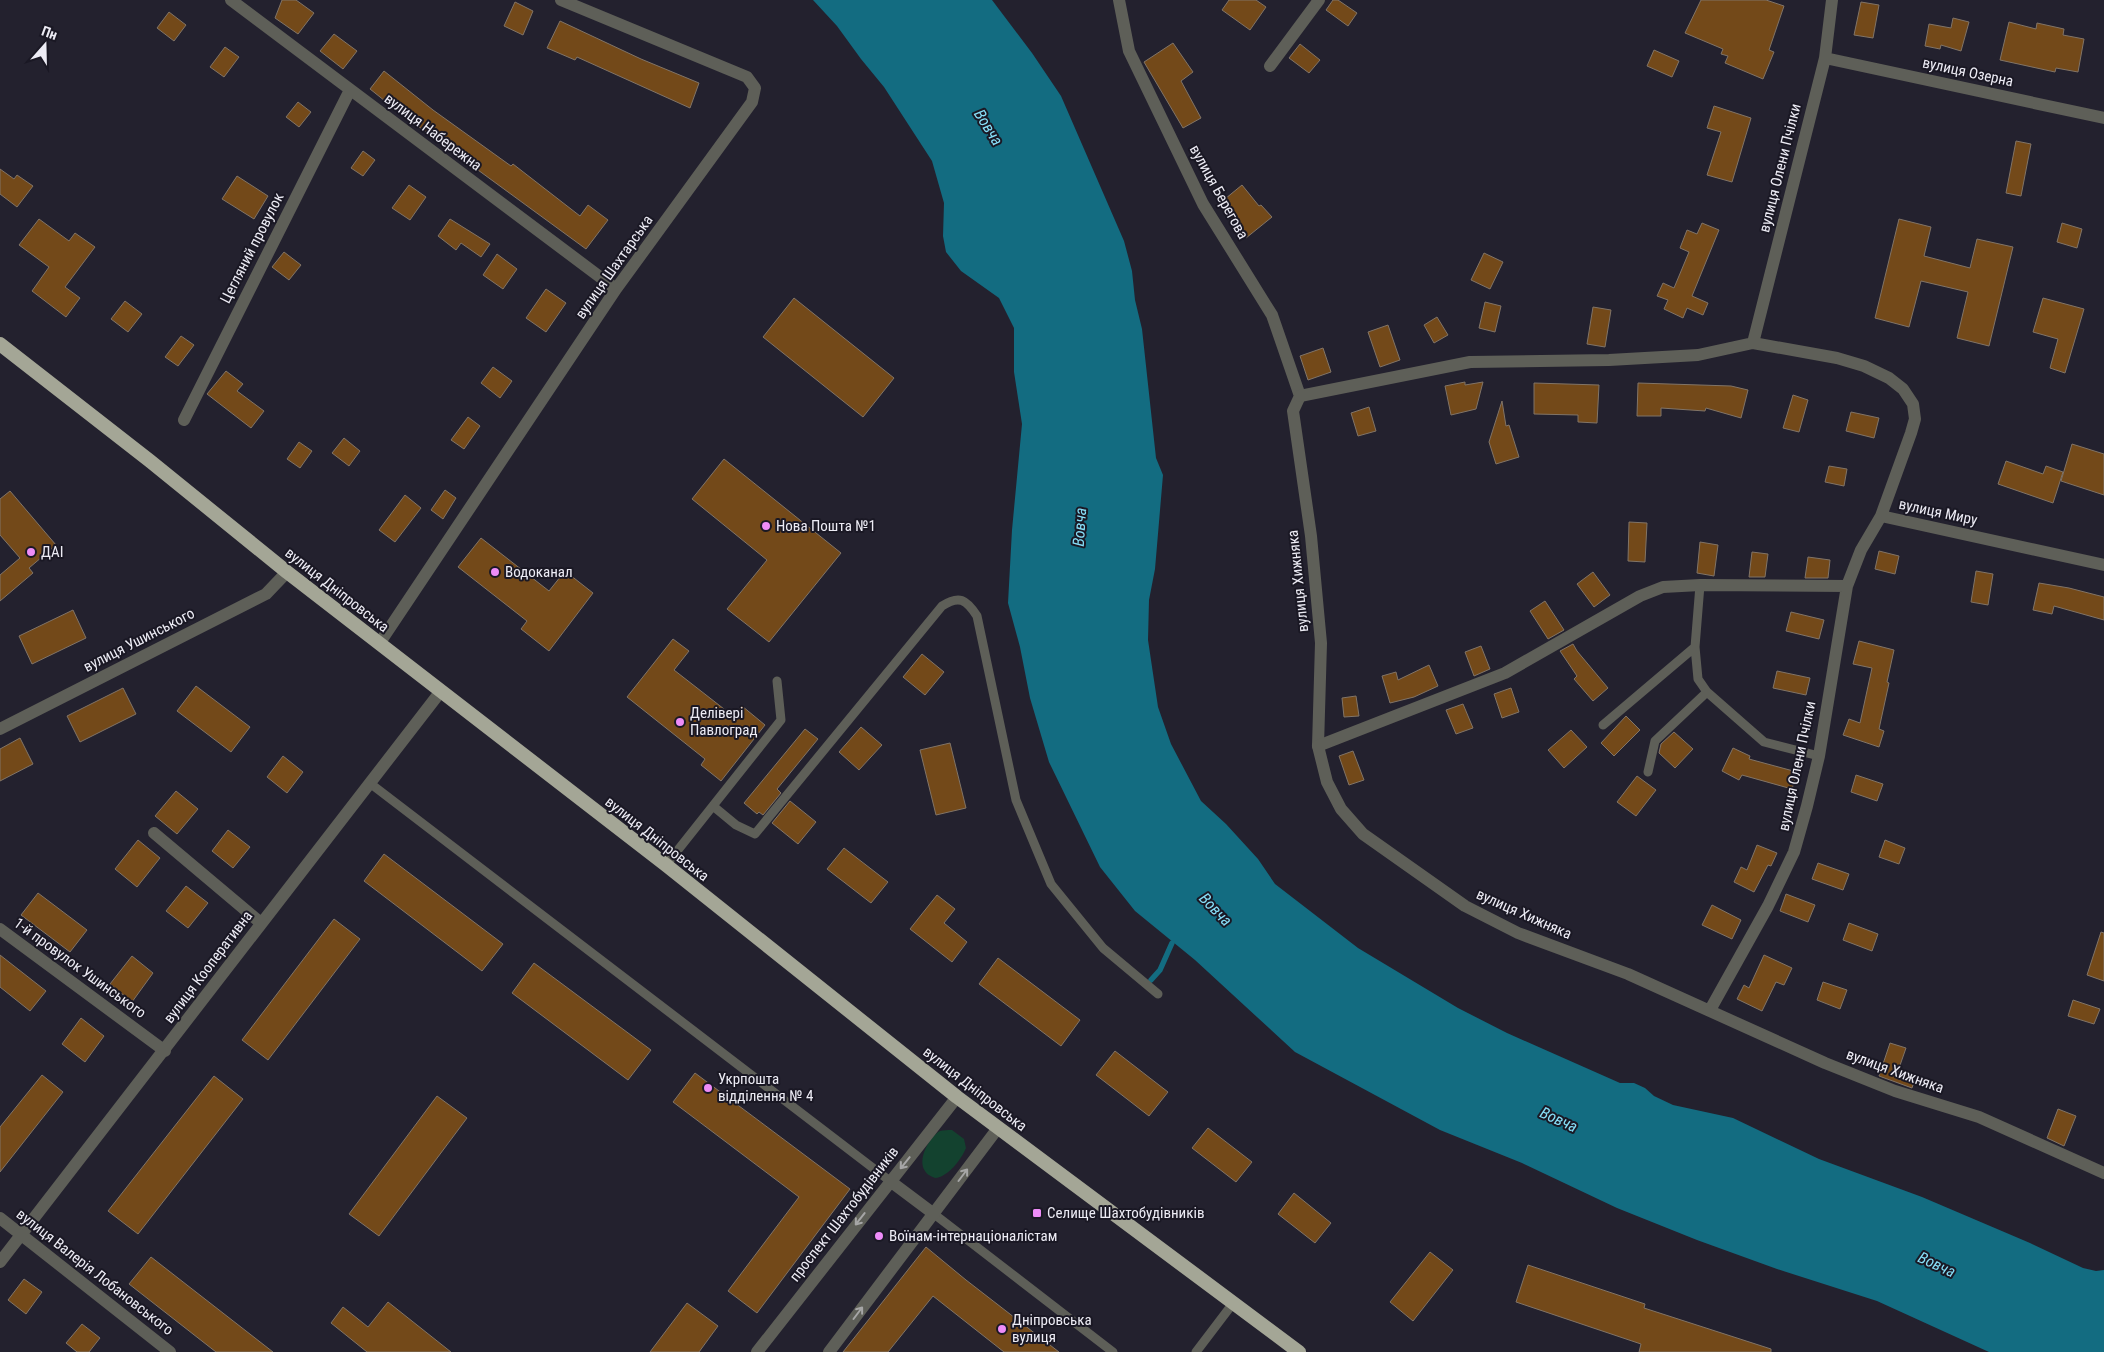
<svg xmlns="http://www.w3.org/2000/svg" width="2104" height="1352" font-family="'Roboto Condensed',sans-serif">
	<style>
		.green { fill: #13422f }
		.water { fill: #136c81 }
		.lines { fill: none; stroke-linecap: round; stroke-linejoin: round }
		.stream { stroke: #136c81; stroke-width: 5.5 }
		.building { fill: #734919; stroke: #817467 }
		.service { stroke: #5e5f58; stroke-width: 9 }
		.pedestrian { stroke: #5e5f58; stroke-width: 12 }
		.minor { stroke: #5e5f58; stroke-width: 12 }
		.trunk { stroke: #a4a696; stroke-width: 14 }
		.oneway { stroke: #a6a6a6 }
		.poi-dot { fill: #ee8cf8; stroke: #1a1824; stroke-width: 2 }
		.labels { text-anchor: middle; stroke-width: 4; stroke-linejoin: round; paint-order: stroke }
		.street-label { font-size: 15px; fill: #edecf5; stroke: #1a1824 }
		.poi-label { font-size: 15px; fill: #edecf5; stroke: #1a1824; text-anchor: start }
		.water-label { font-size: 16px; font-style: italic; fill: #87dff8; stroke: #1a1824 }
	</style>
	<rect width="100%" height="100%" fill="#23212e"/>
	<path class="green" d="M 952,1130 L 964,1139 L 966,1148 C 961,1160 948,1177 935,1178 C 931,1176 927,1175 925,1171 C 917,1160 929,1137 940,1131 C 943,1130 948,1130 952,1130 Z"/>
	<path class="water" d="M 813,0 L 992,0 L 1032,53 L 1061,96 L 1124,241 L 1132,271 L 1135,300 L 1142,329 L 1156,458 L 1163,475 L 1155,569 L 1149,600 L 1148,640 L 1158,707 L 1171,744 L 1201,801 L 1226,824 L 1258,859 L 1275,884 L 1358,948 L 1458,1008 L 1507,1033 L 1620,1083 L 1634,1083 L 1645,1088 L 1654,1096 L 1673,1105 L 1733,1118 L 1819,1159 L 1922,1197 L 2030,1243 L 2083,1268 L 2096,1271 L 2104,1270 L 2104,1352 L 1989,1352 L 1877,1301 L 1777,1269 L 1697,1240 L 1617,1208 L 1522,1163 L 1440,1130 L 1295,1052 L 1195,960 L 1135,911 L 1100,867 L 1049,762 L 1030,698 L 1020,647 L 1008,603 L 1012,530 L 1022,424 L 1014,372 L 1014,328 L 999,298 L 961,271 L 946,252 L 943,236 L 944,203 L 932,161 L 884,87 L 861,59 L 837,26 Z"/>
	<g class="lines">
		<path class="stream" d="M 1151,980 L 1160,970 L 1172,943"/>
	</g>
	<path class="building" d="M 282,0 L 296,0 L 314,13 L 298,34 L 275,18 Z
		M 1229,0 L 1256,0 L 1266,7 L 1250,30 L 1222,10 Z
		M 1333,0 L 1338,0 L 1357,13 L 1348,26 L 1326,10 Z
		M 1701,0 L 1766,0 L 1784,6 L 1769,50 L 1774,52 L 1763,79 L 1725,63 L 1728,56 L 1721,54 L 1723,49 L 1685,33 Z
		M 515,2 L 533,11 L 523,35 L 504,26 Z
		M 1861,2 L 1879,5 L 1873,38 L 1854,35 Z
		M 169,12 L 186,25 L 174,41 L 157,28 Z
		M 1953,18 L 1969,22 L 1961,51 L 1941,45 L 1940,49 L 1925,46 L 1929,24 L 1951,28 Z
		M 560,21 L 641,59 L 699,83 L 690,108 L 577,57 L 575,60 L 547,48 Z
		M 2009,22 L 2036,29 L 2037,23 L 2064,29 L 2063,35 L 2084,39 L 2078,72 L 2056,68 L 2055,72 L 2000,60 Z
		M 334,34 L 357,51 L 343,69 L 320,51 Z
		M 1173,43 L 1193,72 L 1181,81 L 1201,118 L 1183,128 L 1144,62 Z
		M 1300,44 L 1320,60 L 1309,73 L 1289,58 Z
		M 225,47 L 239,57 L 224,77 L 210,67 Z
		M 1654,50 L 1679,61 L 1672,77 L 1647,66 Z
		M 384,71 L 433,110 L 511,166 L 513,164 L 580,216 L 588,205 L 608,220 L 586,249 L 400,113 L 370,89 Z
		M 298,102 L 311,112 L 299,127 L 286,117 Z
		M 1714,106 L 1751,118 L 1732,182 L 1707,175 L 1721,132 L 1707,128 Z
		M 2016,141 L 2031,144 L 2021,196 L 2006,193 Z
		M 363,151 L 375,160 L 363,176 L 351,168 Z
		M 0,169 L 14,179 L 17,175 L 33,186 L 17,207 L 0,194 Z
		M 237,176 L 268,196 L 254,219 L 222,199 Z
		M 409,185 L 426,197 L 410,220 L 392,208 Z
		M 1242,185 L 1259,206 L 1261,205 L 1272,217 L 1246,238 L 1220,203 Z
		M 39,219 L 69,241 L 75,233 L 95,247 L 65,287 L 80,298 L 66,317 L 32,291 L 49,267 L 19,245 Z
		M 450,219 L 490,244 L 481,257 L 461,243 L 456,250 L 438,236 Z
		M 1899,219 L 1931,227 L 1924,256 L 1970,268 L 1977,239 L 2013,247 L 1989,346 L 1957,338 L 1968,292 L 1921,281 L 1909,327 L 1875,318 Z
		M 1702,223 L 1719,230 L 1692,296 L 1708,303 L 1703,315 L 1687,308 L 1683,318 L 1664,309 L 1668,300 L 1657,296 L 1663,283 L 1674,288 L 1689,252 L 1680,248 L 1687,230 L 1697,234 Z
		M 2062,223 L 2082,229 L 2077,248 L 2057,242 Z
		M 284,252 L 301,265 L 289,280 L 272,267 Z
		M 1484,253 L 1503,262 L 1490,289 L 1471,280 Z
		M 497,254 L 517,269 L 503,289 L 483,275 Z
		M 546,289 L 566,303 L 546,332 L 526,318 Z
		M 794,298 L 894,378 L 863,417 L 763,337 Z
		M 2043,298 L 2084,309 L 2065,373 L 2050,368 L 2058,339 L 2033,332 Z
		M 125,301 L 142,314 L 128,332 L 111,319 Z
		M 1485,302 L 1501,306 L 1495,332 L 1479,328 Z
		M 1593,307 L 1611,310 L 1605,347 L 1587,344 Z
		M 1437,317 L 1448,335 L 1434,343 L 1424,325 Z
		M 1388,325 L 1400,360 L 1380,367 L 1368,332 Z
		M 181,336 L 194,345 L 178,366 L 165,357 Z
		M 1323,348 L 1331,372 L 1308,380 L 1300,356 Z
		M 493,367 L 512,381 L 500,398 L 481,383 Z
		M 226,371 L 243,384 L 237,391 L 264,411 L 251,428 L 207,394 Z
		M 1465,382 L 1465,385 L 1483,382 L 1476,409 L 1451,415 L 1445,386 Z
		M 1534,383 L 1599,385 L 1597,423 L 1578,422 L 1578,415 L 1534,414 Z
		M 1638,383 L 1731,386 L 1748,390 L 1741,418 L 1706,408 L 1705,411 L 1661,408 L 1661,416 L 1637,416 Z
		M 1793,395 L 1808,400 L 1799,432 L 1783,428 Z
		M 1502,401 L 1506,426 L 1509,425 L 1519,457 L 1496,464 L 1489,442 Z
		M 1369,407 L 1376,431 L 1358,436 L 1351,413 Z
		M 1851,412 L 1879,418 L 1874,438 L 1846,431 Z
		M 468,417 L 480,426 L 464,449 L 451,440 Z
		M 344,438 L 360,451 L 349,466 L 332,453 Z
		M 299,442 L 312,451 L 300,468 L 287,459 Z
		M 2072,444 L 2104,454 L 2104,495 L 2061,481 Z
		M 724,459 L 841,553 L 769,642 L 727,609 L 767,560 L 692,499 Z
		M 2006,461 L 2043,474 L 2046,466 L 2063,472 L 2053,503 L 1998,484 Z
		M 1829,466 L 1847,469 L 1844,486 L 1825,482 Z
		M 445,490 L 456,498 L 443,519 L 431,510 Z
		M 10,491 L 56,545 L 29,568 L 33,573 L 0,601 L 0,575 L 20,558 L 0,535 L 0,499 Z
		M 405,495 L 421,508 L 395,542 L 379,530 Z
		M 1629,522 L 1647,523 L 1645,562 L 1628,561 Z
		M 481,538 L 549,591 L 565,571 L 593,593 L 549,651 L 521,629 L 527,621 L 458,567 Z
		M 1700,542 L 1718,545 L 1714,576 L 1697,573 Z
		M 1879,551 L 1899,556 L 1895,574 L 1875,569 Z
		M 1752,552 L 1768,554 L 1765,577 L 1749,577 Z
		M 1808,557 L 1830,560 L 1828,578 L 1805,578 Z
		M 1976,571 L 1993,574 L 1988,605 L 1971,602 Z
		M 1593,572 L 1610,595 L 1594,607 L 1577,584 Z
		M 2039,583 L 2069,588 L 2104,597 L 2104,620 L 2054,606 L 2052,614 L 2033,610 Z
		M 1545,601 L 1564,630 L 1548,639 L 1530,611 Z
		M 73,610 L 86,638 L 32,664 L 19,636 Z
		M 1791,612 L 1824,620 L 1819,639 L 1786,631 Z
		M 673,639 L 689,651 L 674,670 L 733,716 L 742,706 L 765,725 L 721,781 L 701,765 L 705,759 L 627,697 Z
		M 1859,641 L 1894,650 L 1887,682 L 1889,683 L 1879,729 L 1884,731 L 1879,747 L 1843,735 L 1849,719 L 1860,723 L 1872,668 L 1853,664 Z
		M 1573,644 L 1577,651 L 1608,688 L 1593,701 L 1574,679 L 1577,676 L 1560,651 Z
		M 1481,646 L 1490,669 L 1474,676 L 1465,652 Z
		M 922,654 L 944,672 L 925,695 L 903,677 Z
		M 1429,665 L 1438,686 L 1414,697 L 1390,703 L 1382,676 L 1396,672 L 1398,680 Z
		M 1777,671 L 1810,678 L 1806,695 L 1773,688 Z
		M 196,686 L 250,727 L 231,752 L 177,711 Z
		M 123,688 L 136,714 L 80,742 L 67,716 Z
		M 1511,688 L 1519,712 L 1502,718 L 1494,694 Z
		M 1356,696 L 1359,716 L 1344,717 L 1342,698 Z
		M 1463,704 L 1473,728 L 1456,734 L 1446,710 Z
		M 1626,716 L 1640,730 L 1614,756 L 1601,743 Z
		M 861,727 L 882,745 L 859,770 L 839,752 Z
		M 805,729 L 818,739 L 777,789 L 781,793 L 763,815 L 759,812 L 757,814 L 744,803 Z
		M 1571,730 L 1587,747 L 1564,768 L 1548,750 Z
		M 1674,732 L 1693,749 L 1675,768 L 1659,753 L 1661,744 Z
		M 20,738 L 33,764 L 0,781 L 0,749 Z
		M 950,743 L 966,808 L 936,815 L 920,750 Z
		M 1733,748 L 1750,756 L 1749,759 L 1797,772 L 1792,789 L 1742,775 L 1739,780 L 1722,771 Z
		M 1353,751 L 1364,780 L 1349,785 L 1339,756 Z
		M 283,756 L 303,772 L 287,793 L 267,777 Z
		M 1856,775 L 1883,784 L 1877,801 L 1851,792 Z
		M 1637,776 L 1656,790 L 1636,816 L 1617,802 Z
		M 176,791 L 198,809 L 177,834 L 155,816 Z
		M 790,801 L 816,822 L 798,844 L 772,823 Z
		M 228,830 L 250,847 L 233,868 L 212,851 Z
		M 138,840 L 160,858 L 137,887 L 115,869 Z
		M 1885,840 L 1905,848 L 1899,864 L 1879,857 Z
		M 1757,845 L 1777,853 L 1771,866 L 1768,865 L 1754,892 L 1734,882 L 1741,867 L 1747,870 Z
		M 844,848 L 888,882 L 871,903 L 827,869 Z
		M 384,854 L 503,944 L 482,971 L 364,881 Z
		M 1818,863 L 1849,874 L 1843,890 L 1812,879 Z
		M 186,886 L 208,903 L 188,928 L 166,911 Z
		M 38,893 L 87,930 L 70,952 L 21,915 Z
		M 1786,894 L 1815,905 L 1808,922 L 1780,911 Z
		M 937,895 L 955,909 L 944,923 L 967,942 L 952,962 L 910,929 Z
		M 1712,905 L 1741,920 L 1732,939 L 1702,925 Z
		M 334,919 L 360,939 L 268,1060 L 242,1040 Z
		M 1849,923 L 1878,934 L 1872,951 L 1843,940 Z
		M 2101,932 L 2104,933 L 2104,981 L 2087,975 Z
		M 0,955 L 46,991 L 30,1011 L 0,987 Z
		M 1764,955 L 1792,968 L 1784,985 L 1776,982 L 1762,1011 L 1737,999 L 1744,985 L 1749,988 Z
		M 132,956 L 153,973 L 132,1002 L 110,984 Z
		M 998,958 L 1080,1020 L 1061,1046 L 979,984 Z
		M 534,963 L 651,1050 L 628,1080 L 512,993 Z
		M 1823,982 L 1847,990 L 1840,1009 L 1817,1000 Z
		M 2073,1000 L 2100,1009 L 2094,1024 L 2068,1016 Z
		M 81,1018 L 104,1036 L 85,1062 L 62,1044 Z
		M 1890,1043 L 1906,1048 L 1898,1071 L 1916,1076 L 1912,1088 L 1879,1076 Z
		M 1115,1051 L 1168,1092 L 1149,1116 L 1096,1075 Z
		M 695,1073 L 850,1189 L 757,1313 L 728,1291 L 799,1197 L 673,1102 Z
		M 42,1075 L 63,1092 L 0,1172 L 0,1127 Z
		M 214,1076 L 243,1099 L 138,1234 L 108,1211 Z
		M 437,1096 L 467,1118 L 379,1236 L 349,1214 Z
		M 2058,1109 L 2076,1116 L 2064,1146 L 2047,1138 Z
		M 1208,1128 L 1252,1162 L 1236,1182 L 1192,1148 Z
		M 1294,1193 L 1331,1223 L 1315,1243 L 1278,1214 Z
		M 926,1247 L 966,1280 L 1059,1352 L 1004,1352 L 933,1296 L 888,1352 L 843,1352 Z
		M 1430,1252 L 1453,1270 L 1413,1321 L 1390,1302 Z
		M 151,1257 L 273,1352 L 216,1352 L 129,1284 Z
		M 1528,1265 L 1645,1304 L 1644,1308 L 1771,1349 L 1771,1352 L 1639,1352 L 1641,1344 L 1516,1302 Z
		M 24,1279 L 42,1292 L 26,1314 L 8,1300 Z
		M 388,1302 L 451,1352 L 367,1352 L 331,1323 L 343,1307 L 368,1327 Z
		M 687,1303 L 718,1326 L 699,1352 L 650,1352 Z
		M 82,1324 L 100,1338 L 89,1352 L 77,1352 L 66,1343 Z"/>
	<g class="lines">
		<path class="service" d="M 1700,585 L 1695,647 L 1698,679 L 1707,692 L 1764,742 L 1819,756
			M 1603,725 L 1695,647
			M 1648,772 L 1655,741 L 1707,692
			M 371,784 L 890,1181
			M 713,806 L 736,825 L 755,834 L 942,606 C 959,595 966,599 977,616 L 1016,800 L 1051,884 L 1103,948 L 1158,994
			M 666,865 L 781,720 L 777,681
			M 934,1214 L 1113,1352
			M 1196,1352 L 1234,1302"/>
		<path class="pedestrian" d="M 1119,0 L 1129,51 L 1203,204 L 1272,315 L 1300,396 L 1293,411 L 1311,536 L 1321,643 L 1318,746"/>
		<path class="minor" d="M 231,0 L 616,289
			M 1825,58 L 2104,118
			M 1270,66 L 1319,0
			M 1753,343 L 1825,58 L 1832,0
			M 1300,396 L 1470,362 L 1609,360 L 1698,355 L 1753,343 L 1837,358 L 1864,366 L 1889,378 L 1903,389 L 1913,404 L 1915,419 L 1911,433 L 1881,516 L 2104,565
			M 184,420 L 350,90
			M 1847,586 L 1700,585 L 1663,587 L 1640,596 L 1505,673 L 1318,746 L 1327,782 L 1341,809 L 1363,834 L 1465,906 L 1518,933 L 1628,974 L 1825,1063 L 1895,1091 L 1979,1117 L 2104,1173
			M 379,644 L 616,289 L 752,102 L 755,88 L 747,77 L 561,0
			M 0,729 L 266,594 L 287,572
			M 154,833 L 261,923
			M 0,929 L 165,1051
			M 1710,1010 L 1768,906 L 1794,852 L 1807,806 L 1819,756 L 1847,586 L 1861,550 L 1881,516
			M 890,1181 L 934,1214
			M 0,1218 L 170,1352
			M 0,1262 L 441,691
			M 757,1352 L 957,1097
			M 829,1352 L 998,1128"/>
		<path class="trunk" d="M 0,344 L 150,461 L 287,572 L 666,865 L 957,1097 L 1299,1352"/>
	</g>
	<defs><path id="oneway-shaft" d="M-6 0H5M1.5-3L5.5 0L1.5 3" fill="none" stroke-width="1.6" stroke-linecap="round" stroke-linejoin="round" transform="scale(1.25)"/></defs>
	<g class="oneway">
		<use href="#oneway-shaft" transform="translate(905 1163) rotate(129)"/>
		<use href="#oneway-shaft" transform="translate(963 1175) rotate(-53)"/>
		<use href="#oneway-shaft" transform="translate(860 1219) rotate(128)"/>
		<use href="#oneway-shaft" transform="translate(858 1313) rotate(-53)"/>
	</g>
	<g class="poi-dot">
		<circle cx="766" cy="526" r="5"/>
		<circle cx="31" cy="552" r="5"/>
		<circle cx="495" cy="572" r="5"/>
		<circle cx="680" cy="722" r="5"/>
		<circle cx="708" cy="1088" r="5"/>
		<rect x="1032" y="1208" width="10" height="10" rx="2.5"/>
		<circle cx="879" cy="1236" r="5"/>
		<circle cx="1002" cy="1329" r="5"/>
	</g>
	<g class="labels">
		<g class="street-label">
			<text transform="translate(1968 72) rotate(12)" y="5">вулиця Озерна</text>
			<text transform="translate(433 132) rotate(37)" y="5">вулиця Набережна</text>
			<text transform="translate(1780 168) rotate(-76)" y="5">вулиця Олени Пчілки</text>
			<text transform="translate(1219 192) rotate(61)" y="5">вулиця Берегова</text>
			<text transform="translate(252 248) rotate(-63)" y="5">Цегляний провулок</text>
			<text transform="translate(614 267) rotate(-55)" y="5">вулиця Шахтарська</text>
			<text transform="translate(1938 512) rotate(12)" y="5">вулиця Миру</text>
			<text transform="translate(1298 581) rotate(-96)" y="5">вулиця Хижняка</text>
			<text transform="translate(337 590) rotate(38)" y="5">вулиця Дніпровська</text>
			<text transform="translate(139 640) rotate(-27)" y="5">вулиця Ушинського</text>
			<text transform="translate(1797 766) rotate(-78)" y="5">вулиця Олени Пчілки</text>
			<text transform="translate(657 839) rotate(38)" y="5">вулиця Дніпровська</text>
			<text transform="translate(1524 914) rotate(24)" y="5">вулиця Хижняка</text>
			<text transform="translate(208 967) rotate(-53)" y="5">вулиця Кооперативна</text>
			<text transform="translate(80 968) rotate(36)" y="5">1-й провулок Ушинського</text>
			<text transform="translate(1895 1071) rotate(20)" y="5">вулиця Хижняка</text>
			<text transform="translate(975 1089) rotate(38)" y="5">вулиця Дніпровська</text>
			<text transform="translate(844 1214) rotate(-52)" y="5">проспект Шахтобудівників</text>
			<text transform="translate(95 1272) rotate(38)" y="5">вулиця Валерія Лобановського</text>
		</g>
		<g class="poi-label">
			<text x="776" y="531">Нова Пошта №1</text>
			<text x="41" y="557">ДАІ</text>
			<text x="505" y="577">Водоканал</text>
			<text x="690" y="718">Делівері<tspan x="690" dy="17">Павлоград</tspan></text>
			<text x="718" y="1084">Укрпошта<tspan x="718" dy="17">відділення № 4</tspan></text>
			<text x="1047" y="1218">Селище Шахтобудівників</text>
			<text x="889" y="1241">Воїнам-інтернаціоналістам</text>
			<text x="1012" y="1325">Дніпровська<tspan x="1012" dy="17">вулиця</tspan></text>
		</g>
		<g class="water-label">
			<text transform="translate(989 127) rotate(58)" y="6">Вовча</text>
			<text transform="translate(1079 527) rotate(-86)" y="6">Вовча</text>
			<text transform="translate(1216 909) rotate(46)" y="6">Вовча</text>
			<text transform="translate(1559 1119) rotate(24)" y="6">Вовча</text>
			<text transform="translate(1937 1264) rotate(25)" y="6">Вовча</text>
		</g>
	</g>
	<g transform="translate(45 45) rotate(20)" stroke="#1a1824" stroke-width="4" paint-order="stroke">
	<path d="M0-4L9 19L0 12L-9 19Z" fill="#edecf5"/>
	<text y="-8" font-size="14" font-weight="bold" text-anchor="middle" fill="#edecf5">Пн</text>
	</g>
</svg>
